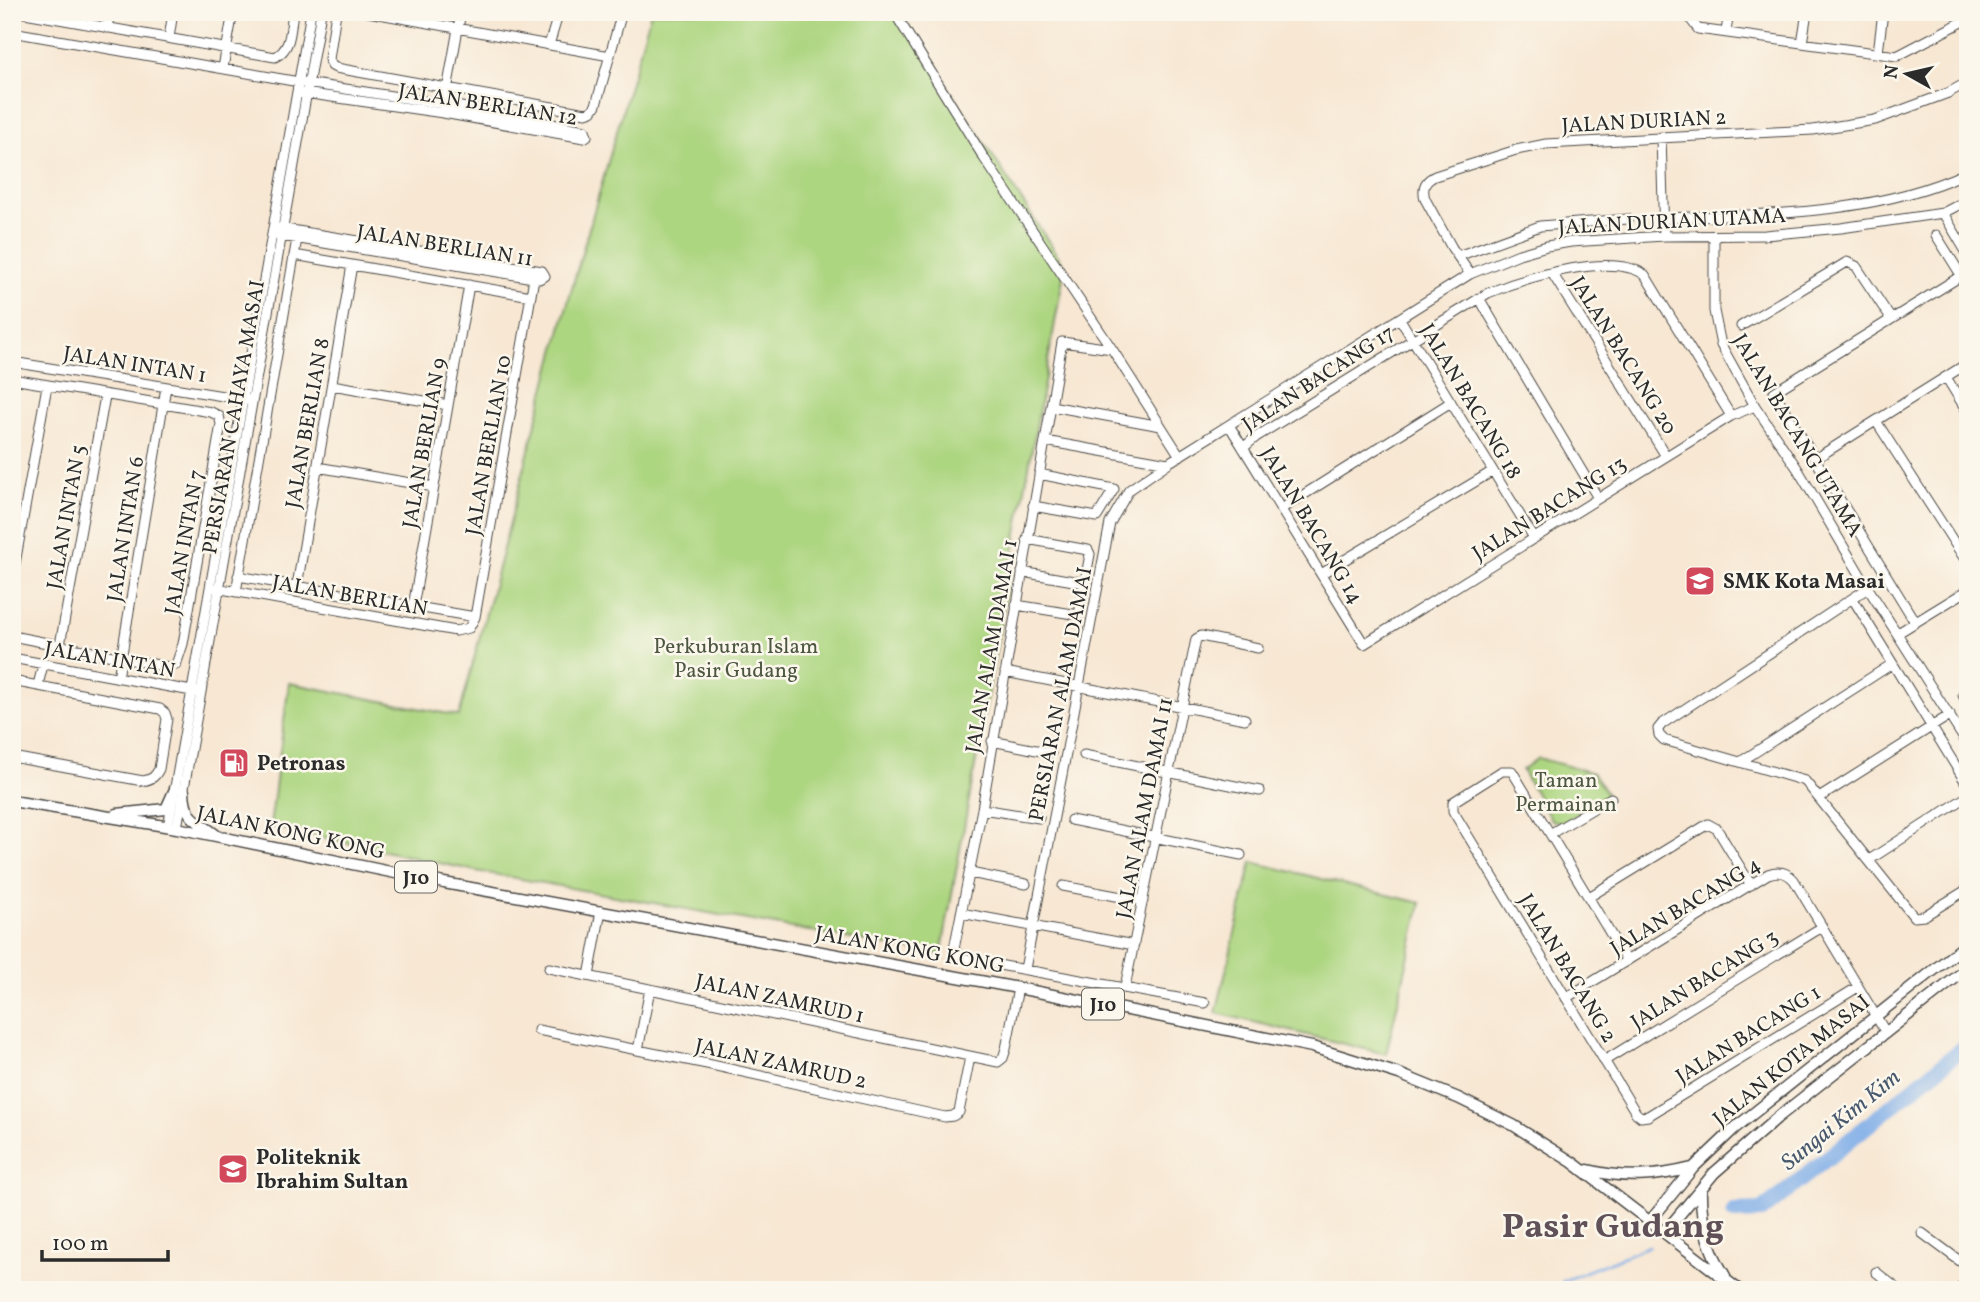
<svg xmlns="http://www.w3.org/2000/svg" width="1980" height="1302" font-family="Vollkorn,serif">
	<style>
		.green { fill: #add681; stroke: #6c8056; stroke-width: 2 }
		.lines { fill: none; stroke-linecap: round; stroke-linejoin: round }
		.stream { stroke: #7dace7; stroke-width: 2.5 }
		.river { stroke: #7dace7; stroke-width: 16 }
		.minor-casing { stroke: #4a4744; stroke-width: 11 }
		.major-casing { stroke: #4a4744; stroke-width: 13 }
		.minor { stroke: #fff; stroke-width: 9 }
		.major { stroke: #fff; stroke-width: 10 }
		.labels { text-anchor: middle; stroke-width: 5; stroke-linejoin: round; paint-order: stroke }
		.shield { fill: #fbf7ec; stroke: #696865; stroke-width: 2 }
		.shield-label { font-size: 19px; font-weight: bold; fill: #2b2b2b }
		.street-label { font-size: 21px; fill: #2b2b2b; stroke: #fbf7ec }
		.poi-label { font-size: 21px; font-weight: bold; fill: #2b2b2b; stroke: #fbf7ec; text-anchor: start }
		.park-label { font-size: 21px; fill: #4c5640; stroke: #fbf7ec }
		.water-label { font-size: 23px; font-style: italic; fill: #48586d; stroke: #fbf7ec }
		.town-label { font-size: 35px; font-weight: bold; fill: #605058; stroke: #fbf7ec }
	</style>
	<rect width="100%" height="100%" fill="#fbf7ec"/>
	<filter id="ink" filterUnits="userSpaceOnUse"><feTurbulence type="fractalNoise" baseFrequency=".0143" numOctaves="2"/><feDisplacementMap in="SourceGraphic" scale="14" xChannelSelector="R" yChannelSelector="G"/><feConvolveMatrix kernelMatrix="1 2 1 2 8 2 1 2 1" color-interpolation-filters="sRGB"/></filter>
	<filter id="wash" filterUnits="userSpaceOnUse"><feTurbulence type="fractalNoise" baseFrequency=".00686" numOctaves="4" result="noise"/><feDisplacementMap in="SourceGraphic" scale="28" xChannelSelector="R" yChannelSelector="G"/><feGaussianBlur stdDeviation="1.57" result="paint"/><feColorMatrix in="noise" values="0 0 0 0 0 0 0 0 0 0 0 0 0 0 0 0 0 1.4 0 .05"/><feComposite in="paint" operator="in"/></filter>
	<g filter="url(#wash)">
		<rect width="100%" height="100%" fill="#f7e7d3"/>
		<path class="green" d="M 651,12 L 899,12 L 1065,267 L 941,955 L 476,871 L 270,826 L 289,683 L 459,716 L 568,302 Z
			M 1538,758 L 1593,773 L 1607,795 L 1563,823 L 1551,820 L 1522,770 Z
			M 1252,862 L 1421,903 L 1386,1054 L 1216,1013 Z"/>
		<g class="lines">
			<path class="stream" d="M 1558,1290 L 1563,1281 L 1649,1246"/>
			<path class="river" d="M 1734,1212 L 1762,1211 L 1968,1044"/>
		</g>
	</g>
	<g filter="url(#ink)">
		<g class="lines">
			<g class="minor-casing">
				<path id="minor" d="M 19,12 L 275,57 C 292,49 290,29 293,12
					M 336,12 L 329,59 L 332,66 L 336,68 L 586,113 L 592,111 L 596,105 L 622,12
					M 368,12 L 610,56
					M 894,12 L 984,158 L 1112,349 L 1180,456
					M 1685,12 L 1698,29 L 1897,56 L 1968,19
					M 107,28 L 110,12
					M 12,32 L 299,82 L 445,104 L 585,130 L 587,136 L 584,138 L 443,113 L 297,92
					M 1726,32 L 1729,12
					M 169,38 L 173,12
					M 1802,43 L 1807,12
					M 549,45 L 559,12
					M 1878,53 L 1883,12
					M 223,68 L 233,12
					M 444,107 L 461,12
					M 1661,137 L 1664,236
					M 1943,213 L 1968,255
					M 1664,218 C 1766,214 1873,216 1968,172
					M 276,235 L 539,279 L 545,276 L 542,271 L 279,228
					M 1936,235 L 1968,286
					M 1714,236 L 1714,311 L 1721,345 L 1755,406 L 1797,468 L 1868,588 L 1968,745
					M 294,255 L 531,296
					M 1458,256 L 1540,226 L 1628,219
					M 1552,273 L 1666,456
					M 1470,274 L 1452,248 L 1425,199 C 1422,188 1424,181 1435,176 L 1516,150 L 1546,144 L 1813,130 L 1875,120 L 1948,93 L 1968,82
					M 1479,298 L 1598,498
					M 1400,319 L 1534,538
					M 1741,326 L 1847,262 L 1856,266 L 1891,319
					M 1112,349 L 1062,342 L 982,809 L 954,949 L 961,958 L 1205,1003
					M 12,362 L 248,400
					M 1946,377 L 1968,413
					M 12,379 L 211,412 L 219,416 L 221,424 L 183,644 L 176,665 L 168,667 L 12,636
					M 332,385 L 448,405
					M 1051,406 L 1161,426
					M 1876,421 L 1968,564
					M 1229,425 L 1364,644 L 1731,416 L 1755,406
					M 1045,441 L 1168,463
					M 1243,448 L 1256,437 L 1488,293 C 1524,278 1612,251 1645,275 L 1731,416
					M 1815,459 L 1968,363
					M 317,467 L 434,487
					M 1033,506 L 1097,517 L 1114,489 L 1039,474
					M 1281,509 L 1451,402
					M 1022,572 L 1085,583
					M 1321,574 L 1493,471
					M 238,576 L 475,617
					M 12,580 L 47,386
					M 297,586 L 352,265
					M 216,588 L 456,631 L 469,628 L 475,617 L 534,278
					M 1868,588 L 1662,724 L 1658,729 L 1659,735 L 1664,740 L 1805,781 L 1914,917 L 1924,916 L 1968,889
					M 236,592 L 298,233
					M 1853,599 L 1968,786
					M 1016,605 L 1079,615 L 1090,554 L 1088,550 L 1027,539
					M 413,607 L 469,285
					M 1915,622 L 1774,392 L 1961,276
					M 1898,633 L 1968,590
					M 60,645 L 105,396
					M 12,658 L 197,692
					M 1005,672 L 1245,719
					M 118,678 L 166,387
					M 12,681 L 160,709 L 165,713 L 167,719 L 159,769 C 155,777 152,779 143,781 L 12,757
					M 38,685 L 43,665
					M 1968,686 L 1963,695 L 1968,704
					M 992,741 L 1051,753
					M 1084,755 L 1260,791
					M 1740,762 L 1892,664
					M 1819,798 L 1950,715
					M 982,809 L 1039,818
					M 1071,820 L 1241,855
					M 168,827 L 311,12
					M 177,828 L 321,12
					M 1550,834 L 1611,798
					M 1869,860 L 1968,796
					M 970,873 L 1026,884
					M 1063,886 L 1143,901
					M 1589,897 L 1708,824 L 1717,829 L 1751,885
					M 961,913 L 1134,945
					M 1627,961 L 1512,771 L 1502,771 L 1453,802 L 1453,811 L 1636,1113 L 1641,1117 L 1648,1116 L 1858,987
					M 549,968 L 998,1062 L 1003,1058 L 1006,1049 L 1018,988
					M 1025,969 L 1110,523 L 1129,490 L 1168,463 L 1470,274 L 1519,254 L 1547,246 L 1571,242 L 1664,236 L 1765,235 L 1841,228 L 1943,213 L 1968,200
					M 589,976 L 601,911
					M 1125,987 L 1196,639 L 1201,636 L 1258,648
					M 1566,998 L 1768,874 C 1779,870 1787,872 1794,880 L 1886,1033
					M 538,1030 L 707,1064 L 945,1117 L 953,1116 L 959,1112 L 970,1057
					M 638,1050 L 650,989
					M 1604,1061 L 1822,927
					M 1922,1233 L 1968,1267
					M 1876,1272 L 1899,1290
					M 1959,1290 L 1968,1279"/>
			</g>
			<g class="major-casing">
				<path id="major" d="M 184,791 C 185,818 195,819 216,835
					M 12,801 L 177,828 L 444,883 L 1018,988 L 1312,1047 L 1399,1074 L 1458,1098 L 1513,1125 L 1572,1162 L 1739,1290
					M 117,814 L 166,809 L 175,789
					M 1588,1170 C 1624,1179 1656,1177 1692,1168
					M 1701,1189 C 1700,1221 1708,1249 1725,1276
					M 1651,1220 L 1693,1168 L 1735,1128 L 1968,943
					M 1665,1232 L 1714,1173 L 1777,1118 L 1968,968"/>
			</g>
			<use href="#minor" class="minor"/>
			<use href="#major" class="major"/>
		</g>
	</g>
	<defs>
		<g id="school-square" transform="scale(1.575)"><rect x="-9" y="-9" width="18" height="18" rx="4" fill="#d1495b" stroke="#fbf7ec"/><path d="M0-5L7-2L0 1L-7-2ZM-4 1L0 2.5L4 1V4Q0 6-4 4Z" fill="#fff"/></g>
		<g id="fuel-square" transform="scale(1.575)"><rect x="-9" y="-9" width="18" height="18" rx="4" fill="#d1495b" stroke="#fbf7ec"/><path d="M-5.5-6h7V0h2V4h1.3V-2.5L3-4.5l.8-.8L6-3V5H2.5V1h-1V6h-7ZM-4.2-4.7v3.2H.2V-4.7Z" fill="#fff"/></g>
		<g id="university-square" transform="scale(1.575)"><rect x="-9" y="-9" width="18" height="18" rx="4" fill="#d1495b" stroke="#fbf7ec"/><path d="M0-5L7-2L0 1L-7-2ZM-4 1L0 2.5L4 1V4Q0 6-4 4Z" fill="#fff"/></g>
	</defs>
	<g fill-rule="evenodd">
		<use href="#school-square" x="1700" y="581"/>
		<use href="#fuel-square" x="234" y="763"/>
		<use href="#university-square" x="233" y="1169"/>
	</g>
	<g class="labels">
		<g class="shield">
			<rect x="395" y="861.5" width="42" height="31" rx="5"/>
			<rect x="1082" y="988.5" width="42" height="31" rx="5"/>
		</g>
		<g class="shield-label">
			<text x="416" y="884">J10</text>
			<text x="1103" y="1011">J10</text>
		</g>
		<g class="street-label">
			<text transform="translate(488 104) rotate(9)" y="7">JALAN BERLIAN 12</text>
			<text transform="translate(1644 121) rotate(-3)" y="7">JALAN DURIAN 2</text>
			<text transform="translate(1672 221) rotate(-3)" y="7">JALAN DURIAN UTAMA</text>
			<text transform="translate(445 245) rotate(9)" y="7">JALAN BERLIAN 11</text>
			<text transform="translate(1624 355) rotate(58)" y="7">JALAN BACANG 20</text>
			<text transform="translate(135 364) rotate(9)" y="7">JALAN INTAN 1</text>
			<text transform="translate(1318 378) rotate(-33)" y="7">JALAN BACANG 17</text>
			<text transform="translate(1471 401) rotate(59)" y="7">JALAN BACANG 18</text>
			<text transform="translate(233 417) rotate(-80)" y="7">PERSIARAN CAHAYA MASAI</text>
			<text transform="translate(307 423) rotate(-80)" y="7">JALAN BERLIAN 8</text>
			<text transform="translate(1798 435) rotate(59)" y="7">JALAN BACANG UTAMA</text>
			<text transform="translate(424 443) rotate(-80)" y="7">JALAN BERLIAN 9</text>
			<text transform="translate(488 445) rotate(-80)" y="7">JALAN BERLIAN 10</text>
			<text transform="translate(1549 508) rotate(-32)" y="7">JALAN BACANG 13</text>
			<text transform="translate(66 517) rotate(-80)" y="7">JALAN INTAN 5</text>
			<text transform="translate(1312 525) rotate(59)" y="7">JALAN BACANG 14</text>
			<text transform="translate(125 529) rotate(-81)" y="7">JALAN INTAN 6</text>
			<text transform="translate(184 542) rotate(-80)" y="7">JALAN INTAN 7</text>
			<text transform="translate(350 595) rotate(10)" y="7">JALAN BERLIAN</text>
			<text transform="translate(991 646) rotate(-80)" y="7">JALAN ALAM DAMAI 1</text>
			<text transform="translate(110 659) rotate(10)" y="7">JALAN INTAN</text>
			<text transform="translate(1060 694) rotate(-79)" y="7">PERSIARAN ALAM DAMAI</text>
			<text transform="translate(1144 808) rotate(-79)" y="7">JALAN ALAM DAMAI 11</text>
			<text transform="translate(291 832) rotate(12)" y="7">JALAN KONG KONG</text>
			<text transform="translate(1685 906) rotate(-31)" y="7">JALAN BACANG 4</text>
			<text transform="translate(910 949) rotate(10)" y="7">JALAN KONG KONG</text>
			<text transform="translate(1568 968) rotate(59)" y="7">JALAN BACANG 2</text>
			<text transform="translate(1704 979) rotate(-32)" y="7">JALAN BACANG 3</text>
			<text transform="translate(780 998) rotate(12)" y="7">JALAN ZAMRUD 1</text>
			<text transform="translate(1748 1034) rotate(-32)" y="7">JALAN BACANG 1</text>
			<text transform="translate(1791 1060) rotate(-39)" y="7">JALAN KOTA MASAI</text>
			<text transform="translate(781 1063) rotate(12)" y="7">JALAN ZAMRUD 2</text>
		</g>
		<g class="poi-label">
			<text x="1723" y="588">SMK Kota Masai</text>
			<text x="257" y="770">Petronas</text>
			<text x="256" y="1164">Politeknik<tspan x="256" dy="24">Ibrahim Sultan</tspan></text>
		</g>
		<g class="park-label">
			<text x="736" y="653">Perkuburan Islam<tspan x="736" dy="24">Pasir Gudang</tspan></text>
			<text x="1566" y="787">Taman<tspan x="1566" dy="24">Permainan</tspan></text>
		</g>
		<g class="water-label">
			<text transform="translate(1840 1119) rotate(-39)" y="8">Sungai Kim Kim</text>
		</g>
		<g class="town-label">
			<text x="1613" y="1237">Pasir Gudang</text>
		</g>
	</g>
	<rect width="1980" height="1302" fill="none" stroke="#fbf7ec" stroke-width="42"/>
	<g transform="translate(1907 74) rotate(278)" stroke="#fbf7ec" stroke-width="5" paint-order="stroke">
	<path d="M0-5L12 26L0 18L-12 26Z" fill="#2b2b2b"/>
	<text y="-10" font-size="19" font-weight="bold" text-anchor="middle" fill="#2b2b2b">N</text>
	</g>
	<path d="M42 1250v10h126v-10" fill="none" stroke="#2b2b2b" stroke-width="3.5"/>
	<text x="52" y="1250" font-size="21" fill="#2b2b2b" stroke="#fbf7ec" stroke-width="5" paint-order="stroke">100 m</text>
</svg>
